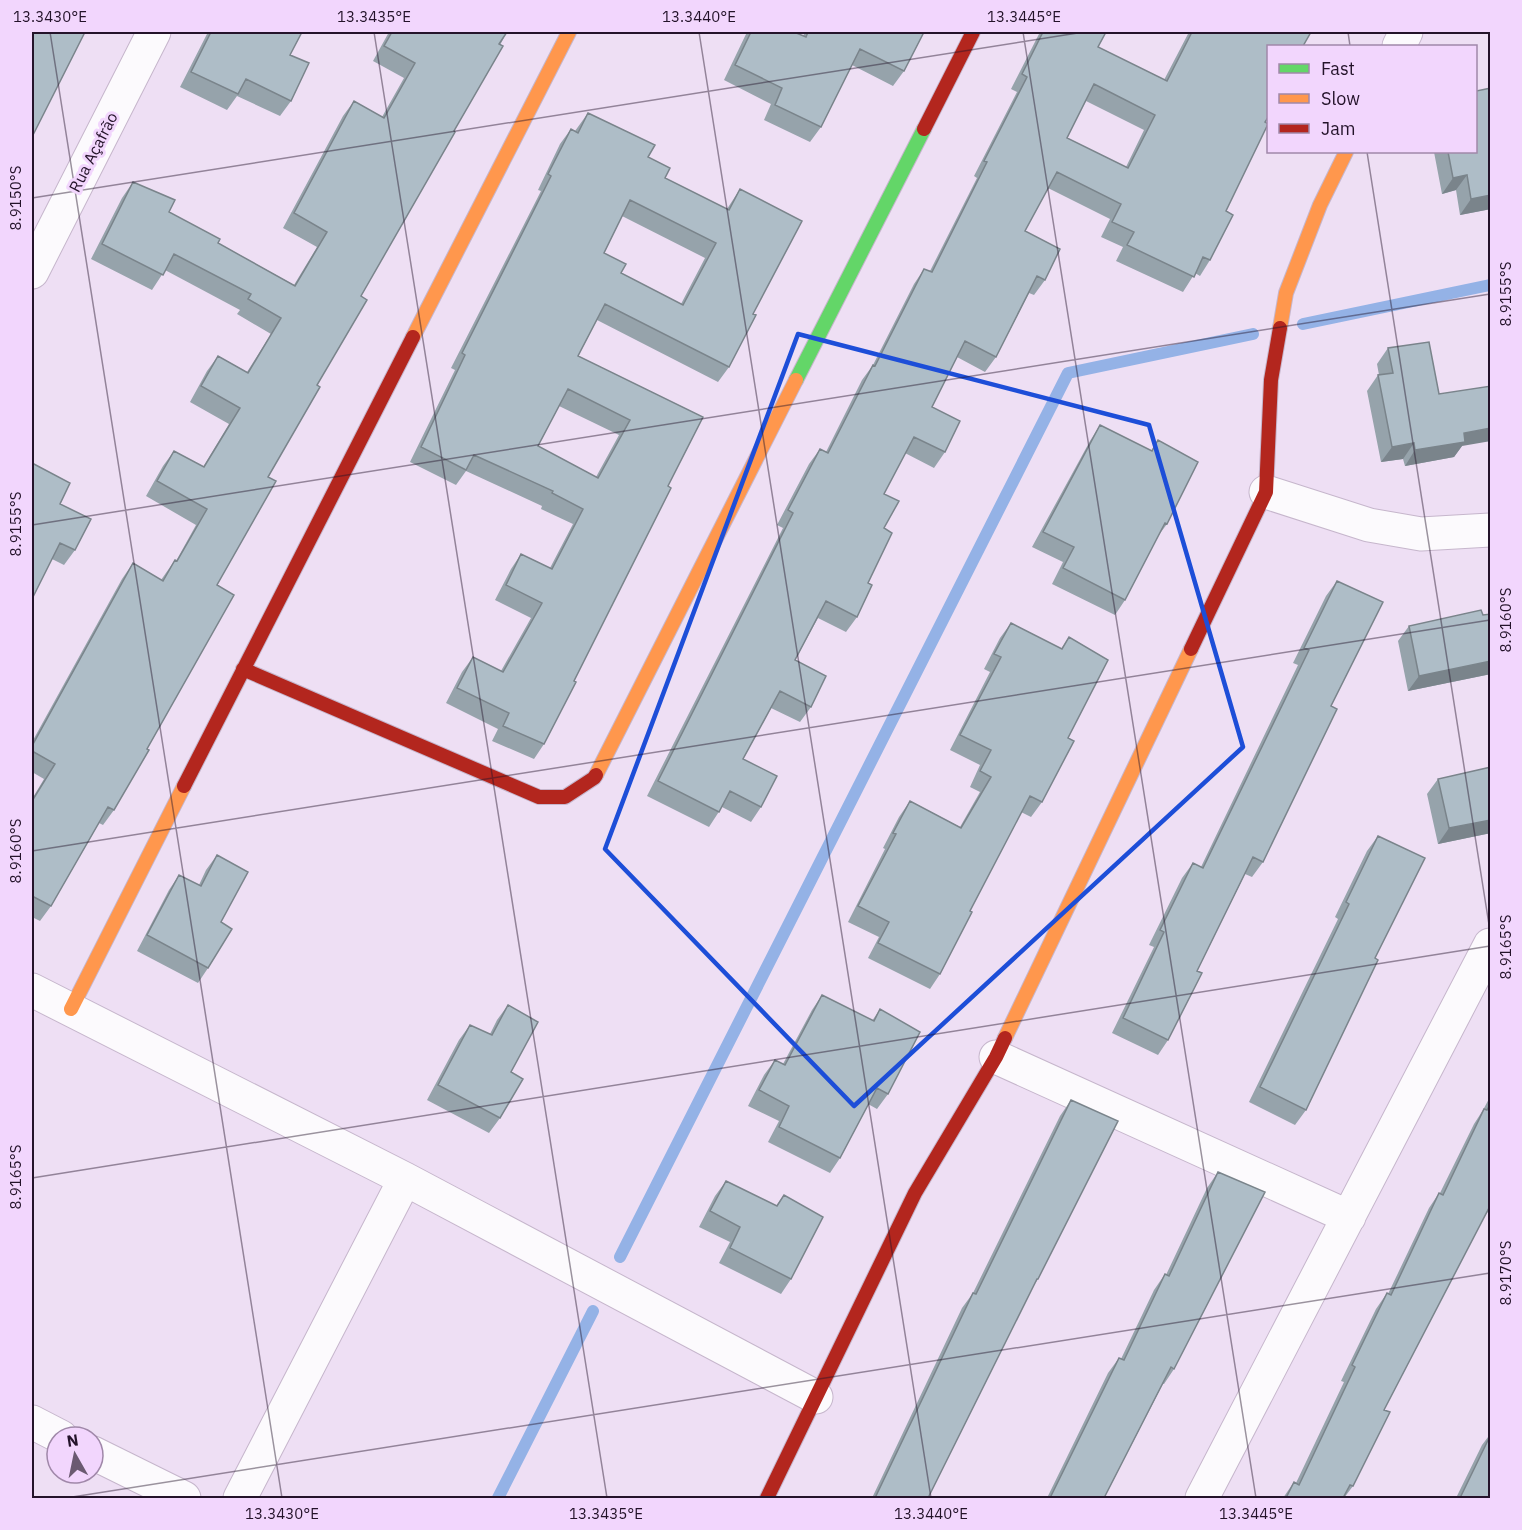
<svg xmlns="http://www.w3.org/2000/svg" width="1522" height="1530" font-family="'IBM Plex Sans',sans-serif">
	<style>
		.lines { fill: none; stroke-linecap: round; stroke-linejoin: round }
		.stream { stroke: #94b2e6; stroke-width: 12 }
		.street-casing { stroke: #c6b6cc; stroke-width: 35 }
		.fast-casing { stroke: #c6b6cc; stroke-width: 16 }
		.slow-casing { stroke: #c6b6cc; stroke-width: 16 }
		.jam-casing { stroke: #c6b6cc; stroke-width: 16 }
		.street { stroke: #fcfafd; stroke-width: 33 }
		.fast { stroke: #63d668; stroke-width: 14 }
		.slow { stroke: #ff974d; stroke-width: 14 }
		.jam { stroke: #b3261e; stroke-width: 14 }
		.wall { fill: #96a3ab; fill-rule: evenodd }
		.shaded-wall { fill: #7a848b }
		.building { fill: #aebdc7; stroke: #7a848b; stroke-width: 1.5; fill-rule: evenodd }
		.marked { fill: none; stroke: #1d4ed8; stroke-width: 4.5; stroke-linejoin: round }
		.ticks { fill: none; stroke: #24132a; stroke-width: 1.5; stroke-opacity: 0.45 }
		.labels { text-anchor: middle; stroke-width: 6; stroke-linejoin: round; paint-order: stroke }
		.street-label { font-size: 16px; fill: #24132a; stroke: #f2d6fd }
		.neatline { fill: none; stroke: #24132a; stroke-width: 2 }
		.ticks-label { font-size: 15px; text-anchor: middle; fill: #24132a }
	</style>
	<rect width="100%" height="100%" fill="#eedff4"/>
	<g class="lines">
		<path class="stream" d="M 1303,324 L 1490,285
			M 620,1257 L 1068,373 L 1253,334
			M 498,1498 L 593,1311"/>
		<g class="street-casing">
			<path id="street" d="M 1399,46 L 1406,32
				M 32,272 L 154,32
				M 1266,492 L 1369,525 L 1421,534 L 1490,530
				M 32,990 L 405,1179 L 816,1397
				M 996,1057 L 1349,1217
				M 32,1422 L 61,1437
				M 93,1453 L 184,1498
				M 240,1498 L 405,1179
				M 1202,1498 L 1490,945"/>
		</g>
		<g class="fast-casing">
			<path id="fast" d="M 796,380 L 924,129"/>
		</g>
		<g class="slow-casing">
			<path id="slow" d="M 1280,328 L 1286,293 L 1320,205 L 1346,152
				M 413,337 L 569,32
				M 596,775 L 796,380
				M 71,1009 L 184,786
				M 1005,1038 L 1191,649"/>
		</g>
		<g class="jam-casing">
			<path id="jam" d="M 924,129 L 973,32
				M 1191,649 L 1266,492 L 1271,380 L 1280,328
				M 243,669 L 539,797 L 565,797 L 594,778 L 596,775
				M 184,786 L 413,337
				M 767,1498 L 915,1193 L 996,1057 L 1005,1038"/>
		</g>
		<use href="#street" class="street"/>
		<use href="#fast" class="fast"/>
		<use href="#slow" class="slow"/>
		<use href="#jam" class="jam"/>
	</g>
	<path class="wall" d="M 208,32 L 302,32 L 290,55 L 291,101 L 280,116 L 237,96 L 227,110 L 180,87 Z
		M 389,32 L 507,32 L 454,131 L 361,296 L 317,385 L 268,477 L 217,585 L 147,749 L 114,810 L 103,825 L 99,823 L 51,906 L 40,921 L 32,917 L 32,799 L 44,779 L 32,772 L 32,742 L 122,579 L 133,563 L 161,580 L 175,560 L 176,561 L 196,525 L 146,496 L 163,466 L 174,451 L 203,467 L 229,424 L 190,402 L 207,371 L 218,356 L 247,372 L 271,334 L 237,314 L 240,310 L 165,270 L 152,290 L 91,259 L 122,198 L 133,182 L 169,212 L 218,243 L 294,285 L 317,247 L 283,228 L 343,116 L 354,101 L 382,117 L 404,78 L 373,61 Z
		M 747,32 L 794,32 L 803,36 L 805,32 L 924,32 L 904,71 L 893,86 L 852,65 L 821,127 L 810,142 L 764,120 L 771,104 L 724,80 Z
		M 1040,32 L 1106,32 L 1098,47 L 1164,80 L 1189,32 L 1311,32 L 1269,46 L 1226,211 L 1210,260 L 1200,276 L 1195,273 L 1183,292 L 1116,261 L 1123,247 L 1101,237 L 1110,219 L 1048,188 L 1025,231 L 1045,280 L 1034,295 L 1029,293 L 996,357 L 985,372 L 957,357 L 932,407 L 945,452 L 934,468 L 905,453 L 884,494 L 884,528 L 868,583 L 857,617 L 846,632 L 818,618 L 795,660 L 811,707 L 800,722 L 771,708 L 743,759 L 761,807 L 751,822 L 722,807 L 709,827 L 647,796 L 783,528 L 777,525 L 809,464 L 820,449 L 826,452 L 862,380 L 873,365 L 914,284 L 924,269 L 930,271 L 977,178 L 974,176 L 1017,92 L 1011,89 ZM 1086,101 L 1144,130 L 1126,167 L 1067,138 Z
		M 588,113 L 648,157 L 665,178 L 727,209 L 740,189 L 753,314 L 729,367 L 718,382 L 597,320 L 578,356 L 703,417 L 668,486 L 544,744 L 534,759 L 492,741 L 498,729 L 446,703 L 462,672 L 473,657 L 501,671 L 531,618 L 495,600 L 511,569 L 521,554 L 550,568 L 573,524 L 541,509 L 542,506 L 466,471 L 456,485 L 410,462 L 455,370 L 451,368 L 541,191 L 538,190 L 560,144 L 571,129 L 575,131 ZM 622,216 L 705,258 L 681,304 L 621,273 L 604,253 ZM 559,406 L 619,435 L 596,477 L 538,446 Z
		M 1434,152 L 1476,152 L 1491,209 L 1460,215 L 1456,190 L 1442,194 Z
		M 1388,348 L 1439,394 L 1462,446 L 1454,457 L 1405,466 L 1403,459 L 1381,462 L 1367,391 L 1378,375 L 1379,375 L 1377,364 Z
		M 1100,425 L 1151,451 L 1158,440 L 1167,524 L 1158,536 L 1125,600 L 1115,615 L 1052,584 L 1063,562 L 1032,547 L 1090,441 Z
		M 60,504 L 75,550 L 64,565 L 52,559 Z
		M 1337,581 L 1331,706 L 1263,862 L 1252,877 L 1245,874 L 1197,971 L 1168,1040 L 1158,1055 L 1112,1033 L 1154,947 L 1149,945 L 1182,878 L 1193,863 L 1201,867 L 1298,665 L 1293,663 L 1326,596 Z
		M 1491,614 L 1491,674 L 1408,691 L 1398,641 L 1409,626 Z
		M 1011,623 L 1061,649 L 1069,637 L 1068,738 L 1042,802 L 1031,817 L 1021,812 L 970,911 L 940,974 L 930,989 L 868,958 L 879,937 L 848,922 L 885,849 L 883,848 L 899,817 L 910,801 L 960,827 L 980,792 L 970,787 L 980,765 L 950,750 L 990,672 L 984,669 L 1000,638 Z
		M 1491,767 L 1491,833 L 1438,844 L 1427,794 L 1438,779 Z
		M 1378,836 L 1375,958 L 1306,1110 L 1295,1125 L 1249,1102 L 1338,919 L 1335,917 L 1367,851 Z
		M 217,855 L 221,922 L 208,968 L 198,983 L 137,951 L 169,890 L 179,875 L 199,885 L 206,870 Z
		M 822,995 L 872,1021 L 880,1009 L 888,1094 L 877,1109 L 868,1104 L 840,1158 L 830,1173 L 768,1142 L 779,1121 L 748,1106 L 764,1075 L 775,1060 L 783,1064 L 812,1010 Z
		M 508,1005 L 511,1072 L 500,1118 L 489,1133 L 427,1100 L 459,1040 L 470,1025 L 490,1034 L 497,1020 Z
		M 1491,1095 L 1491,1208 L 1483,1218 L 1384,1410 L 1353,1486 L 1344,1498 L 1283,1498 L 1294,1482 L 1296,1483 L 1344,1382 L 1341,1381 L 1376,1309 L 1387,1293 L 1388,1294 L 1429,1208 L 1439,1193 L 1440,1193 L 1474,1124 L 1483,1110 Z
		M 1071,1100 L 1038,1279 L 1032,1288 L 928,1498 L 872,1498 L 962,1308 L 973,1293 L 1060,1116 Z
		M 1218,1172 L 1174,1369 L 1164,1384 L 1163,1384 L 1104,1498 L 1047,1498 L 1108,1373 L 1119,1358 L 1121,1359 L 1154,1290 L 1165,1274 L 1166,1275 L 1207,1188 Z
		M 726,1181 L 776,1206 L 784,1195 L 791,1279 L 781,1294 L 719,1263 L 730,1242 L 699,1227 L 715,1196 Z
		M 1491,1433 L 1491,1498 L 1456,1498 L 1482,1445 Z"/>
	<path class="shaded-wall" d="M 1467,175 L 1456,190 L 1442,194 L 1453,178 Z
		M 1491,195 L 1491,209 L 1460,215 L 1471,199 Z
		M 1491,428 L 1491,441 L 1462,446 L 1454,457 L 1405,466 L 1415,450 L 1464,433 Z
		M 1414,443 L 1403,459 L 1381,462 L 1392,447 Z
		M 1491,661 L 1491,674 L 1408,691 L 1419,676 Z
		M 1491,820 L 1491,833 L 1438,844 L 1449,828 Z"/>
	<path class="building" d="M 32,32 L 85,32 L 32,137 Z
		M 211,32 L 302,32 L 290,55 L 309,63 L 291,101 L 246,79 L 238,94 L 191,72 Z
		M 392,32 L 429,32 L 430,33 L 431,32 L 507,32 L 499,44 L 503,46 L 454,131 L 455,132 L 361,296 L 367,300 L 317,385 L 320,387 L 268,477 L 276,481 L 217,585 L 234,595 L 147,749 L 149,750 L 114,810 L 108,807 L 51,906 L 32,896 L 32,801 L 55,764 L 32,751 L 32,746 L 133,563 L 163,581 L 175,560 L 177,561 L 207,509 L 157,481 L 174,451 L 204,467 L 240,408 L 201,386 L 218,356 L 248,373 L 281,318 L 248,299 L 251,294 L 174,254 L 163,275 L 102,244 L 133,182 L 175,200 L 169,212 L 220,239 L 218,243 L 295,286 L 327,232 L 294,213 L 354,101 L 384,118 L 415,63 L 384,46 Z
		M 751,32 L 794,32 L 806,37 L 808,32 L 924,32 L 904,71 L 860,49 L 821,127 L 775,105 L 782,88 L 735,65 Z
		M 1043,32 L 1106,32 L 1098,47 L 1167,81 L 1192,32 L 1311,32 L 1303,46 L 1269,46 L 1269,116 L 1265,122 L 1268,124 L 1226,211 L 1233,215 L 1210,260 L 1203,257 L 1194,277 L 1127,245 L 1134,232 L 1112,222 L 1121,204 L 1057,172 L 1025,231 L 1060,249 L 1045,280 L 1037,276 L 996,357 L 965,341 L 932,407 L 960,421 L 945,452 L 914,437 L 884,494 L 899,501 L 884,528 L 892,533 L 868,583 L 872,585 L 857,617 L 826,601 L 795,660 L 826,676 L 811,707 L 780,691 L 743,759 L 777,776 L 761,807 L 730,791 L 719,812 L 658,781 L 793,513 L 788,510 L 820,449 L 828,453 L 873,365 L 875,366 L 924,269 L 932,272 L 987,162 L 984,161 L 1027,77 L 1022,74 ZM 1094,84 L 1155,115 L 1128,168 L 1067,138 Z
		M 1491,88 L 1491,195 L 1471,199 L 1467,175 L 1453,178 L 1448,152 L 1476,152 L 1476,91 Z
		M 588,113 L 655,145 L 648,157 L 670,168 L 665,178 L 729,210 L 740,189 L 802,221 L 753,314 L 756,315 L 729,367 L 605,304 L 578,356 L 703,417 L 668,486 L 671,488 L 574,681 L 576,682 L 544,744 L 503,726 L 509,713 L 457,688 L 473,657 L 503,672 L 542,603 L 506,585 L 521,554 L 552,569 L 583,509 L 552,493 L 553,491 L 474,455 L 466,470 L 421,447 L 465,355 L 462,353 L 551,176 L 548,174 L 571,129 L 578,133 ZM 630,200 L 716,243 L 683,305 L 621,273 L 626,264 L 604,253 ZM 568,389 L 630,420 L 598,478 L 538,446 Z
		M 1429,342 L 1439,394 L 1491,386 L 1491,428 L 1464,433 L 1465,442 L 1415,450 L 1414,443 L 1392,447 L 1378,375 L 1393,373 L 1388,348 Z
		M 1100,425 L 1152,451 L 1158,440 L 1198,462 L 1167,524 L 1165,523 L 1125,600 L 1063,568 L 1074,547 L 1043,532 Z
		M 32,463 L 70,483 L 60,504 L 91,519 L 75,550 L 60,543 L 32,599 Z
		M 1337,581 L 1383,602 L 1331,706 L 1337,709 L 1263,862 L 1253,857 L 1197,971 L 1202,973 L 1168,1040 L 1123,1018 L 1164,932 L 1160,930 L 1193,863 L 1203,868 L 1309,650 L 1304,648 Z
		M 1481,610 L 1483,615 L 1491,614 L 1491,661 L 1419,676 L 1409,626 Z
		M 1011,623 L 1062,649 L 1069,637 L 1108,660 L 1068,738 L 1074,741 L 1042,802 L 1030,796 L 970,911 L 972,912 L 940,974 L 878,943 L 889,922 L 858,906 L 896,834 L 893,833 L 910,801 L 961,828 L 991,777 L 980,771 L 991,750 L 960,735 L 1001,657 L 994,654 Z
		M 1491,767 L 1491,820 L 1449,828 L 1438,779 Z
		M 1378,836 L 1425,858 L 1375,958 L 1378,960 L 1306,1110 L 1260,1087 L 1349,904 L 1346,902 Z
		M 217,855 L 248,872 L 221,922 L 232,929 L 208,968 L 147,935 L 179,875 L 201,886 Z
		M 822,995 L 874,1021 L 880,1009 L 920,1032 L 888,1094 L 877,1088 L 840,1158 L 779,1127 L 789,1106 L 759,1090 L 775,1060 L 785,1065 Z
		M 508,1005 L 538,1022 L 511,1072 L 523,1079 L 500,1118 L 438,1085 L 470,1025 L 492,1035 Z
		M 1071,1100 L 1118,1121 L 1038,1279 L 1037,1279 L 928,1498 L 875,1498 L 973,1293 L 976,1294 Z
		M 1491,1103 L 1491,1204 L 1384,1410 L 1390,1412 L 1353,1486 L 1350,1485 L 1343,1498 L 1286,1498 L 1294,1482 L 1299,1485 L 1355,1367 L 1352,1365 L 1387,1293 L 1391,1295 L 1439,1193 L 1443,1195 L 1484,1109 L 1487,1110 Z
		M 1218,1172 L 1265,1192 L 1174,1369 L 1171,1367 L 1104,1498 L 1050,1498 L 1119,1358 L 1124,1360 L 1165,1274 L 1169,1276 Z
		M 726,1181 L 777,1206 L 784,1195 L 823,1217 L 791,1279 L 730,1248 L 740,1227 L 710,1211 Z
		M 1491,1434 L 1491,1498 L 1460,1498 Z"/>
	<path class="marked" d="M 798,334 L 1149,425 L 1243,747 L 854,1106 L 605,849 Z"/>
	<path class="ticks" d="M 50,32 L 282,1498M 374,32 L 607,1498M 699,32 L 931,1498M 1023,32 L 1256,1498M 1348,32 L 1350,46M 1367,152 L 1490,931M 32,198 L 1084,32M 32,525 L 1490,294M 32,851 L 1490,620M 32,1178 L 1490,946M 66,1498 L 1490,1273"/>
	<g class="labels">
		<g class="street-label">
			<text transform="translate(93 152) rotate(-63)" y="6">Rua Açafrão</text>
		</g>
	</g>
	<rect width="1522" height="1530" fill="none" stroke="#f2d6fd" stroke-width="66"/>
	<rect x="1267" y="45" width="210" height="108" fill="#f2d6fd" stroke="#a088a9" stroke-width="1.5"/>
	<rect x="1279" y="64" width="30" height="9" fill="#63d668" stroke="#a088a9" stroke-width="1.5"/>
	<text x="1321" y="75" font-size="18" fill="#24132a">Fast</text>
	<rect x="1279" y="94" width="30" height="9" fill="#ff974d" stroke="#a088a9" stroke-width="1.5"/>
	<text x="1321" y="105" font-size="18" fill="#24132a">Slow</text>
	<rect x="1279" y="124" width="30" height="9" fill="#b3261e" stroke="#a088a9" stroke-width="1.5"/>
	<text x="1321" y="135" font-size="18" fill="#24132a">Jam</text>
	<g transform="translate(75 1455) rotate(351)"><circle r="28" fill="#f2d6fd" stroke="#a088a9" stroke-width="1.5"/>
	<path d="M0-4.5L10 22L0 15L-10 22Z" fill="#6b5a71"/>
	<text y="-9" font-size="16" font-weight="bold" text-anchor="middle" fill="#24132a">N</text>
	</g>
	<rect x="33" y="33" width="1456" height="1464" class="neatline"/>
	<g class="ticks-label">
		<text x="50" y="22">13.3430°E</text>
		<text x="374" y="22">13.3435°E</text>
		<text x="699" y="22">13.3440°E</text>
		<text x="1024" y="22">13.3445°E</text>
		<text transform="translate(16 198) rotate(-90)" y="5">8.9150°S</text>
		<text transform="translate(1506 294) rotate(-90)" y="5">8.9155°S</text>
		<text transform="translate(16 524) rotate(-90)" y="5">8.9155°S</text>
		<text transform="translate(1506 620) rotate(-90)" y="5">8.9160°S</text>
		<text transform="translate(16 851) rotate(-90)" y="5">8.9160°S</text>
		<text transform="translate(1506 947) rotate(-90)" y="5">8.9165°S</text>
		<text transform="translate(16 1177) rotate(-90)" y="5">8.9165°S</text>
		<text transform="translate(1506 1273) rotate(-90)" y="5">8.9170°S</text>
		<text x="282" y="1519">13.3430°E</text>
		<text x="606" y="1519">13.3435°E</text>
		<text x="931" y="1519">13.3440°E</text>
		<text x="1256" y="1519">13.3445°E</text>
	</g>
</svg>
